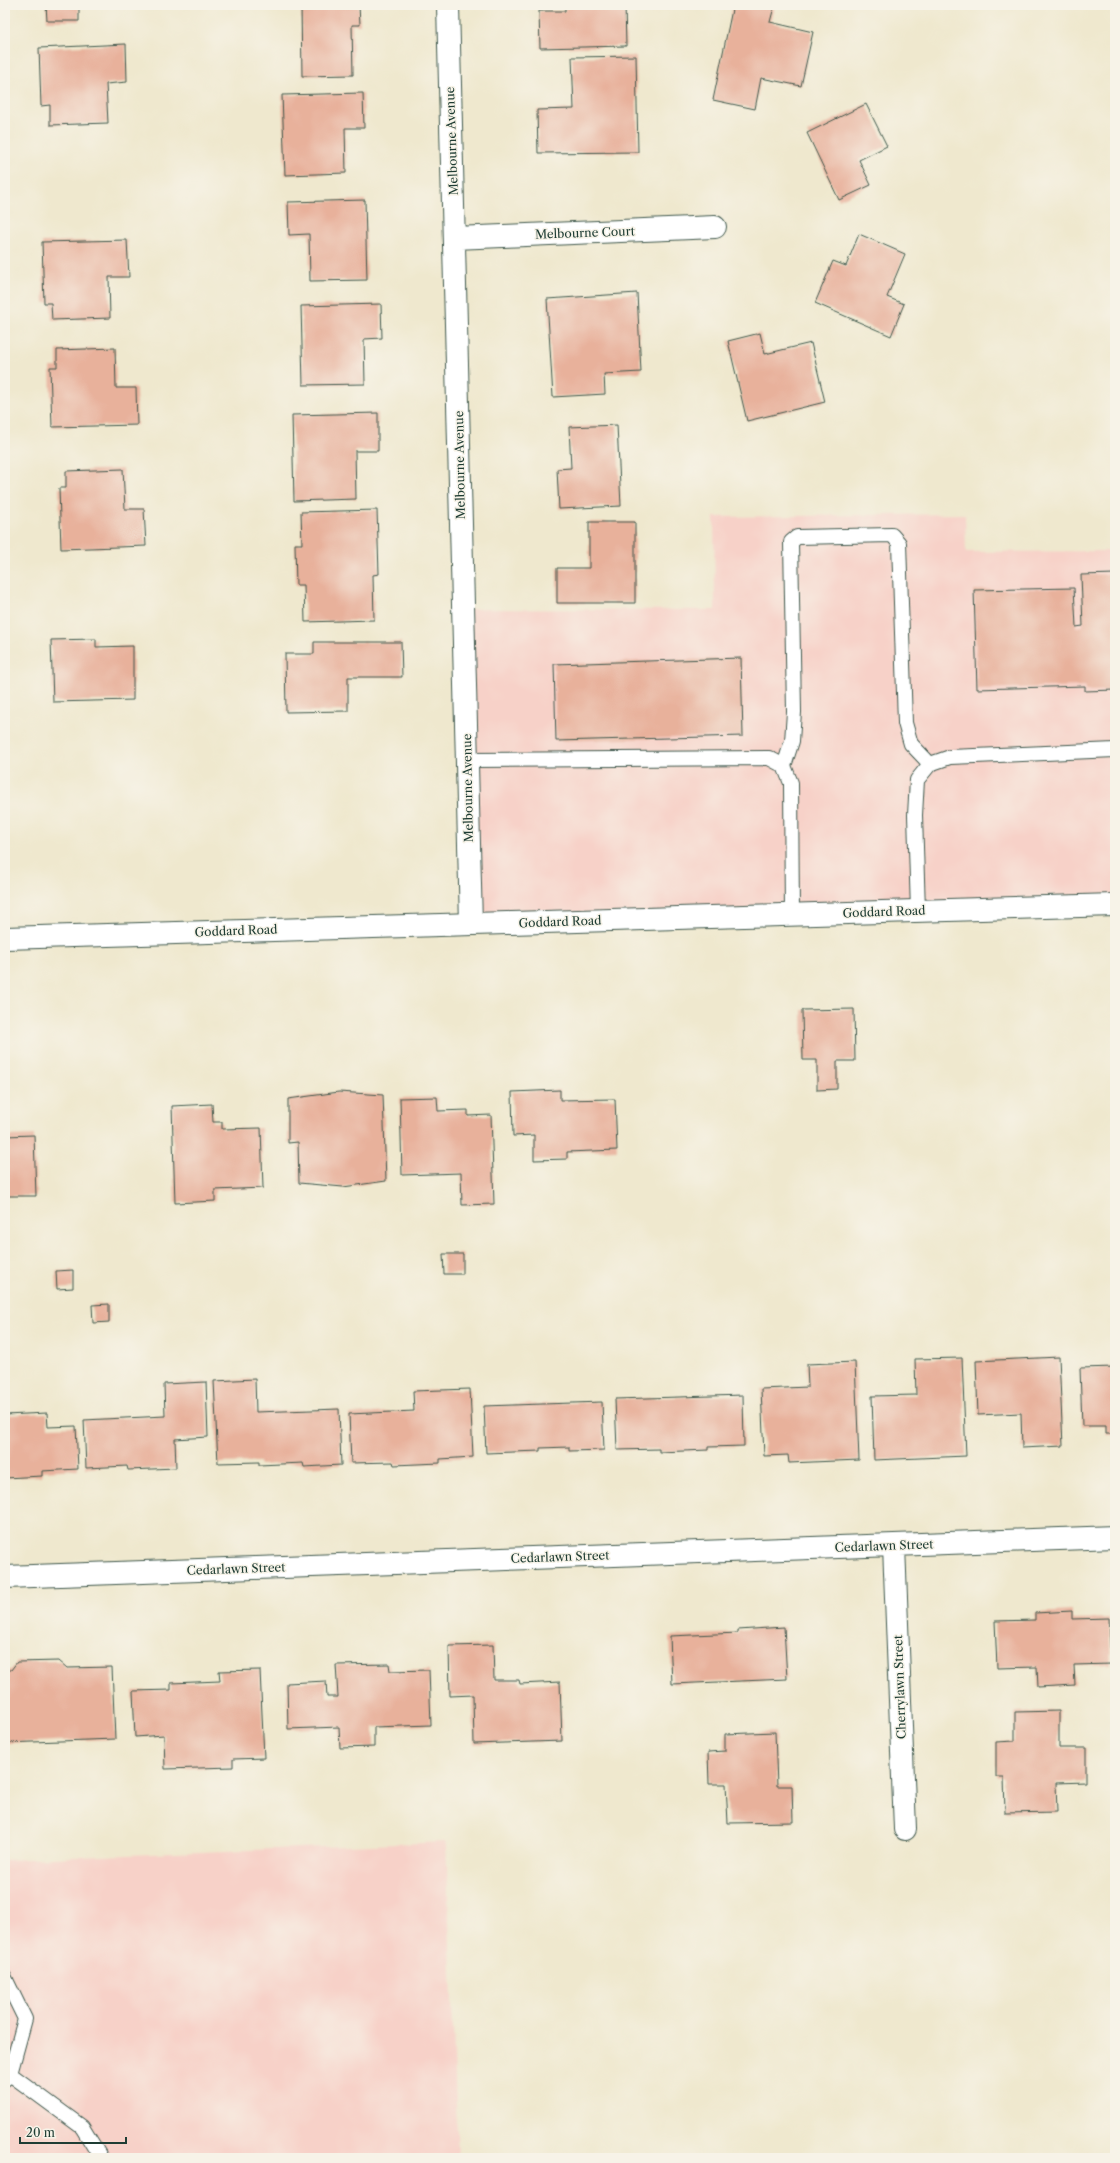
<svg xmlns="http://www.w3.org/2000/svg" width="1120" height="2163" font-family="'Libre Caslon Text',serif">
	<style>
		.built { fill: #f7d1c8 }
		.building { fill: #e8b19b }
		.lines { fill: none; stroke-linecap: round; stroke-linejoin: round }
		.lane-casing { stroke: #3e574b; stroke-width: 16 }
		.street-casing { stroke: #3e574b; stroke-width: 24 }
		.secondary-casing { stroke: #3e574b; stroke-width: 24 }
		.lane { stroke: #fff; stroke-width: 14 }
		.street { stroke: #fff; stroke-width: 22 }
		.secondary { stroke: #fff; stroke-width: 22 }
		.labels { text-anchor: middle; stroke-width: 3; stroke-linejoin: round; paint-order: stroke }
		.street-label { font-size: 12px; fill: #1f3d34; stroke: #f7f3e8 }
	</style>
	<rect width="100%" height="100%" fill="#f7f3e8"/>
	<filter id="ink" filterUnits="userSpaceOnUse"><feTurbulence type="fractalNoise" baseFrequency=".025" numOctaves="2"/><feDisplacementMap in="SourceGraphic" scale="8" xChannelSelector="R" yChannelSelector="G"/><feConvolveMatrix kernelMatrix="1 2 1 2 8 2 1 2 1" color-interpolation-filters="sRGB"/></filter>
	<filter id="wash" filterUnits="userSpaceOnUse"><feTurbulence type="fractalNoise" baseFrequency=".012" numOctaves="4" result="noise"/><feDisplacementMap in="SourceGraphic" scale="16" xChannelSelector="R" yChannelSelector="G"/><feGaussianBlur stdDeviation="0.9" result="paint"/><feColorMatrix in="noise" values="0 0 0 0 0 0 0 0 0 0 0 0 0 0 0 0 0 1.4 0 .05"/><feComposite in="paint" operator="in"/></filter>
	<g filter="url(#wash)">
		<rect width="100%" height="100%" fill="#efe8ce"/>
		<path class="built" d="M 965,514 L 966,552 L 1115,551 L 1115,905 L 471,924 L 464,609 L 715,610 L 714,517 Z
			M 446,1842 L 458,2158 L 5,2158 L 5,1860 Z"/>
		<g id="blocks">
			<path class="building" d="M 46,5 L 79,5 L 79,21 L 47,21 Z
				M 301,5 L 359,5 L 360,25 L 352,25 L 353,75 L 302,76 Z
				M 565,5 L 625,5 L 626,46 L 540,48 L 539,11 L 565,11 Z
				M 733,5 L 774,7 L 770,22 L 813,32 L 801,86 L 761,78 L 755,109 L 713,100 Z
				M 126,44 L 127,82 L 106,84 L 108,123 L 50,125 L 50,105 L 41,106 L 39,48 Z
				M 636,56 L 638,152 L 538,153 L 537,110 L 574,109 L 572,57 Z
				M 363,93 L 364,128 L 345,128 L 346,173 L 285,175 L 282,95 Z
				M 866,104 L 887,146 L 859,160 L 871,185 L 839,200 L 807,133 Z
				M 365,200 L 367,280 L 310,281 L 309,234 L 289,235 L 288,202 Z
				M 859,234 L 905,254 L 887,297 L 904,304 L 891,336 L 815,303 L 833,261 L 846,266 Z
				M 127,240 L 129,277 L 109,277 L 110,318 L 52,320 L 51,303 L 44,303 L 42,242 Z
				M 637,293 L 641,372 L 604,374 L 605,394 L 553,397 L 547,299 Z
				M 381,304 L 382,338 L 364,339 L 365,384 L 303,385 L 301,306 Z
				M 760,333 L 765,354 L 811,343 L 825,402 L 747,421 L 728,341 Z
				M 115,348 L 116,388 L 136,388 L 137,425 L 52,427 L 50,367 L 57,367 L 57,350 Z
				M 378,413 L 378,451 L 355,451 L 356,499 L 294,501 L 292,415 Z
				M 617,425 L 621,506 L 559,509 L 557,469 L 571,468 L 569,427 Z
				M 123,469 L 125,509 L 144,509 L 146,546 L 61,549 L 59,488 L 66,488 L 66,471 Z
				M 377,510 L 379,574 L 373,575 L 374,620 L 305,622 L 304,585 L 296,585 L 295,544 L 302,544 L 301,512 Z
				M 589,522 L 635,522 L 635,603 L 557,603 L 557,568 L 589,568 Z
				M 1115,574 L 1115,690 L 1085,691 L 1085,686 L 977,689 L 974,590 L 1074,588 L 1076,627 L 1083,626 L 1081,575 Z
				M 96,639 L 96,647 L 133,646 L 133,700 L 53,702 L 51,640 Z
				M 314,642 L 401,642 L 402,677 L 348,677 L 348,711 L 286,712 L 285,654 L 314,654 Z
				M 741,658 L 743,736 L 556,741 L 554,664 Z
				M 854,1009 L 855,1061 L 837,1061 L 837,1089 L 817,1090 L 817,1060 L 803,1060 L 802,1010 Z
				M 560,1090 L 560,1100 L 615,1099 L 617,1150 L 567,1152 L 567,1159 L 534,1160 L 534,1135 L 513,1136 L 512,1092 Z
				M 339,1092 L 383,1095 L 386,1181 L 343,1187 L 299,1183 L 298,1142 L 288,1143 L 288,1099 Z
				M 437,1097 L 438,1111 L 468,1110 L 468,1116 L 491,1115 L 494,1204 L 462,1205 L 461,1173 L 402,1175 L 400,1098 Z
				M 212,1104 L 213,1122 L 222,1122 L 222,1129 L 261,1128 L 263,1188 L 215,1190 L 215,1201 L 175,1203 L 172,1106 Z
				M 34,1135 L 36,1196 L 5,1196 L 5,1136 Z
				M 443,1254 L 463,1254 L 463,1274 L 444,1274 Z
				M 73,1270 L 73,1288 L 57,1289 L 56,1271 Z
				M 109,1304 L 109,1322 L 93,1323 L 92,1305 Z
				M 1059,1357 L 1063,1446 L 1022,1448 L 1021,1413 L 978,1415 L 976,1361 Z
				M 962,1358 L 966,1456 L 874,1460 L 872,1396 L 916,1395 L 915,1359 Z
				M 855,1362 L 859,1460 L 789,1463 L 788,1455 L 764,1456 L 761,1389 L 808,1387 L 807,1364 Z
				M 1115,1367 L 1115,1434 L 1106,1434 L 1106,1426 L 1082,1426 L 1080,1368 Z
				M 255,1379 L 256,1412 L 339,1409 L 341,1465 L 304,1467 L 303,1463 L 259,1465 L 259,1462 L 218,1463 L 214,1381 Z
				M 206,1382 L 208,1437 L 175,1439 L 176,1468 L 128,1470 L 127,1466 L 86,1468 L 84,1420 L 165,1416 L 164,1384 Z
				M 470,1389 L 473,1457 L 440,1459 L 440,1463 L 394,1465 L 393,1462 L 351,1463 L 349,1414 L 414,1411 L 413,1391 Z
				M 743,1395 L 744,1446 L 708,1447 L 708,1450 L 659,1452 L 659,1449 L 617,1450 L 615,1399 Z
				M 602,1402 L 604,1450 L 569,1451 L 569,1447 L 540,1448 L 540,1451 L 486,1453 L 484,1406 Z
				M 47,1413 L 48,1427 L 76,1426 L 78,1469 L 42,1471 L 42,1476 L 5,1478 L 5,1415 Z
				M 1072,1611 L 1072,1619 L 1109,1618 L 1111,1664 L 1074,1665 L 1075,1685 L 1038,1687 L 1037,1667 L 997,1668 L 995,1621 L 1035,1620 L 1035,1613 Z
				M 784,1627 L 787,1679 L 672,1684 L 670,1636 L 738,1633 L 738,1630 Z
				M 493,1645 L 494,1680 L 519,1680 L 520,1684 L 560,1682 L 562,1741 L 474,1744 L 473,1695 L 450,1696 L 449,1646 Z
				M 59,1661 L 67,1668 L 112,1667 L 115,1739 L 5,1743 L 5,1670 L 11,1670 L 17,1662 Z
				M 389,1664 L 390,1671 L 429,1670 L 431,1725 L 374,1727 L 374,1747 L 340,1748 L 339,1727 L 288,1729 L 287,1683 L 326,1681 L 327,1697 L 338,1697 L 336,1665 Z
				M 260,1670 L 264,1758 L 233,1759 L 233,1767 L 165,1769 L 164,1735 L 135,1737 L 133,1691 L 171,1690 L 171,1683 L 220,1681 L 219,1671 Z
				M 1059,1711 L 1059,1748 L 1086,1748 L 1086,1782 L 1056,1783 L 1057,1812 L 1005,1813 L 1004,1777 L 996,1777 L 996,1742 L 1015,1741 L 1015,1712 Z
				M 775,1732 L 777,1786 L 792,1786 L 793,1822 L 728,1823 L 726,1784 L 709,1784 L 708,1752 L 725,1751 L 725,1734 Z"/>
		</g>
	</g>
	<g filter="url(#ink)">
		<use href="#blocks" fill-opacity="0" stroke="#3e574b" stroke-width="1"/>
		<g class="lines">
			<g class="lane-casing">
				<path id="lane" d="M 467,760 L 769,758 L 784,766 L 791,783 L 792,915
					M 784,766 L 792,741 L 794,712 L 791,542 L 797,537 L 892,535 L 899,543 L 905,723 L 911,744 L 930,764
					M 918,911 L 915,815 L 917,780 L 930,764 L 950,757 L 1115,750
					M 5,1978 L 25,2019 L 10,2074 L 5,2079
					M 10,2074 L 82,2127 L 101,2158"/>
			</g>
			<g class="street-casing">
				<path id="street" d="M 448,5 L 471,924
					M 455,238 L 715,227
					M 894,1546 L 905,1829
					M 5,1577 L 1115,1537"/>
			</g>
			<g class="secondary-casing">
				<path id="secondary" d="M 5,938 L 1115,905"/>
			</g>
			<use href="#lane" class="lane"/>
			<use href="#street" class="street"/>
			<use href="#secondary" class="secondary"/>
		</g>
	</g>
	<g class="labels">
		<g class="street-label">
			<text transform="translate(452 141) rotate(-92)" y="4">Melbourne Avenue</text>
			<text transform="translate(585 233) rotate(-2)" y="4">Melbourne Court</text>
			<text transform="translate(460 465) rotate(-91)" y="4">Melbourne Avenue</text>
			<text transform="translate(468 788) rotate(-91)" y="4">Melbourne Avenue</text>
			<text transform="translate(884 912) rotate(-2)" y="4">Goddard Road</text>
			<text transform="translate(560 922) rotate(-2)" y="4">Goddard Road</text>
			<text transform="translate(236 931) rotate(-2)" y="4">Goddard Road</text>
			<text transform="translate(884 1546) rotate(-2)" y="4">Cedarlawn Street</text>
			<text transform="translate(560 1557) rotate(-2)" y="4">Cedarlawn Street</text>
			<text transform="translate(236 1569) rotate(-2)" y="4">Cedarlawn Street</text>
			<text transform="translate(900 1687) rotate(-92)" y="4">Cherrylawn Street</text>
		</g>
	</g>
	<rect width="1120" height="2163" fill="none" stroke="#f7f3e8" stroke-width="20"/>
	<path d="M20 2137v6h106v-6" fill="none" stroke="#1f3d34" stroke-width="2"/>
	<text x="26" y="2137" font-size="12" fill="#1f3d34" stroke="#f7f3e8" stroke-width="3" paint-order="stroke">20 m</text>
</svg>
